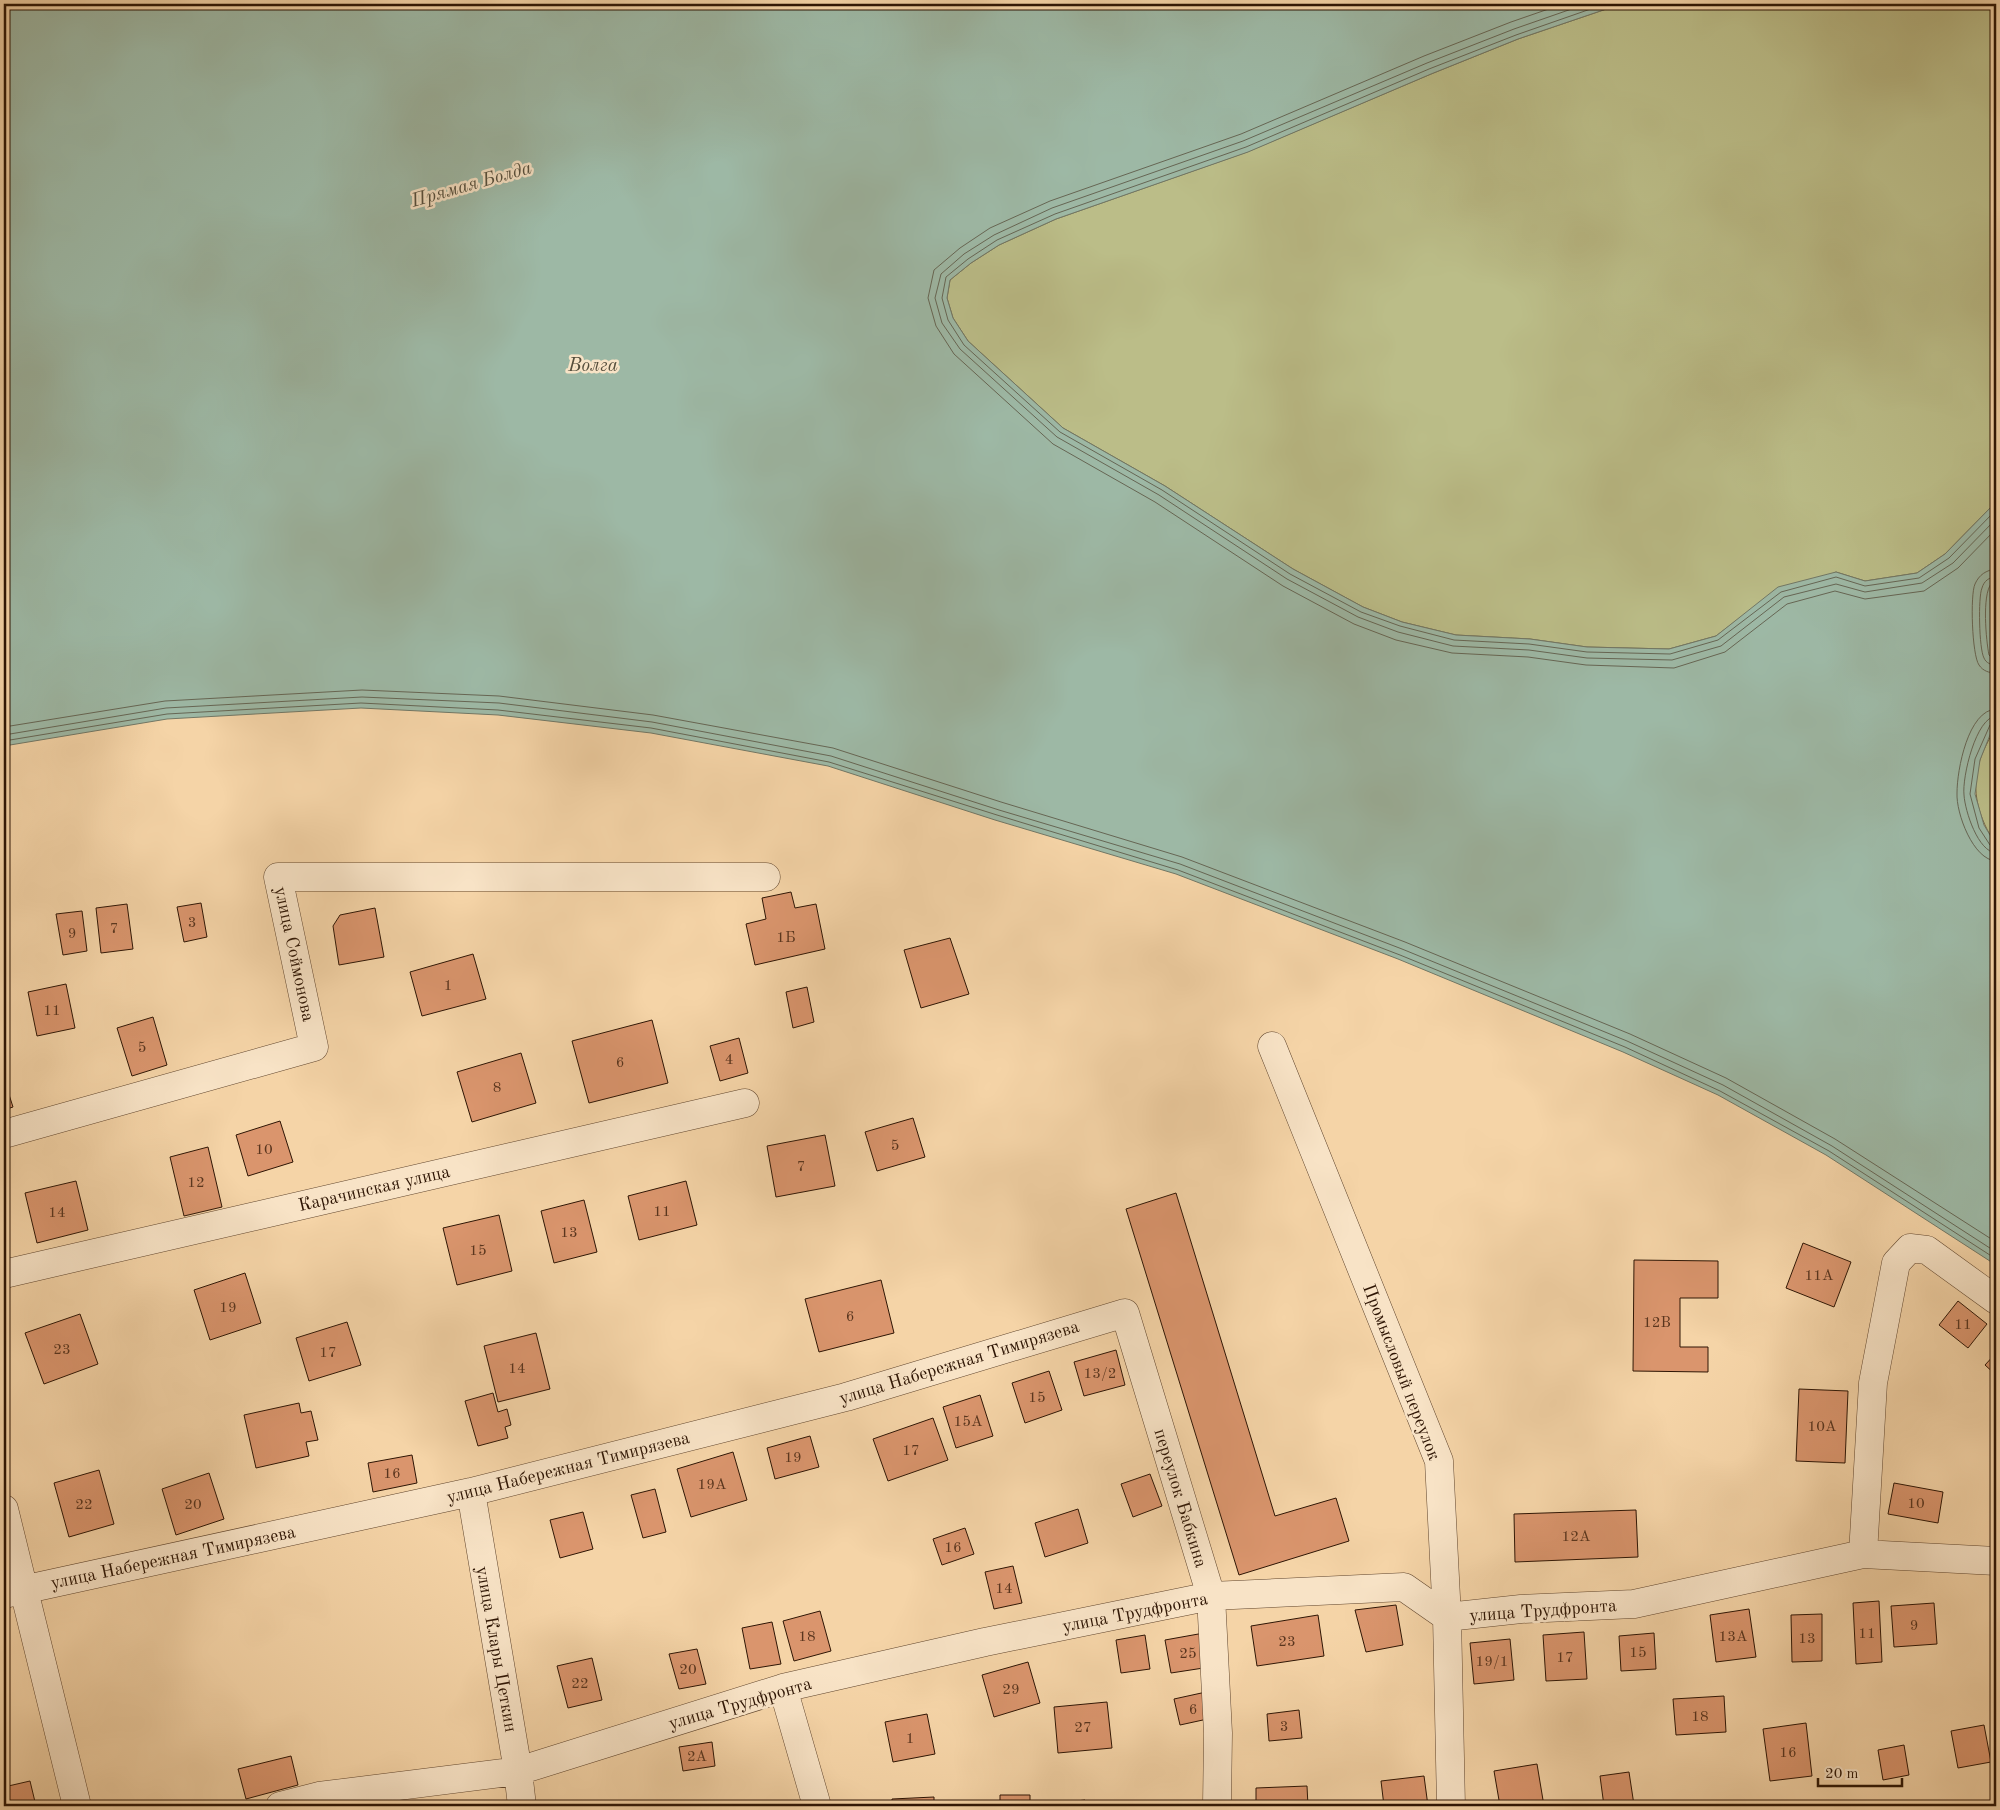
<svg xmlns="http://www.w3.org/2000/svg" width="2000" height="1810" font-family="'Old Standard TT',serif">
	<style>
		.green { fill: #bbbd88; stroke: #746946 }
		.water { fill: #9db8a5; stroke: #717765 }
		.lines { fill: none; stroke-linecap: round; stroke-linejoin: round }
		.shore { stroke: #666654; stroke-width: 1 }
		.building { fill: #da956d; stroke: #2e1504 }
		.minor-casing { stroke: #60452d; stroke-width: 29 }
		.minor { stroke: #f8e3c6; stroke-width: 28 }
		.labels { text-anchor: middle; stroke-width: 5; stroke-linejoin: round; paint-order: stroke }
		.number-label { font-size: 15px; fill: #59351e }
		.street-label { font-size: 18px; fill: #2e1504; stroke: #f8e3c6 }
		.water-label { font-size: 19px; font-style: italic; fill: #554e3c; stroke: #f8e3c6 }
	</style>
	<rect width="100%" height="100%" fill="#f5d4a7"/>
	<filter id="stains"><feTurbulence type="fractalNoise" baseFrequency=".004" numOctaves="4"/><feColorMatrix values="0 0 0 0 .2 0 0 0 0 .09 0 0 0 0 .02 0 0 0 .5 -.17"/></filter>
	<radialGradient id="worn" r=".72"><stop offset=".6" stop-color="#630" stop-opacity="0"/><stop offset="1" stop-color="#630" stop-opacity=".3"/></radialGradient>
	<path class="green" d="M 1621,4 L 1996,4 L 1996,502 L 1945,554 L 1917,573 L 1865,581 L 1836,572 L 1741,617 L 1716,636 L 1669,649 L 1587,647 L 1530,639 L 1456,635 L 1402,622 L 1363,607 L 1293,569 L 1165,486 L 1063,428 L 968,341 L 953,318 L 947,298 L 950,280 L 971,263 L 999,245 L 1056,219 L 1247,152 L 1431,74 L 1518,39 Z
		M 1996,585 L 1996,665 C 1992,645 1986,601 1996,585 Z
		M 1996,720 L 1996,845 C 1979,818 1970,792 1980,760 C 1984,746 1994,734 1996,720 Z"/>
	<path class="water" d="M 4,4 L 1621,4 L 1518,39 L 1431,74 L 1248,152 L 1056,219 L 999,245 L 971,263 L 950,280 L 947,298 L 953,318 L 968,341 L 1063,428 L 1165,486 L 1293,569 L 1363,607 L 1402,622 L 1456,635 L 1530,639 L 1587,647 L 1669,649 L 1716,636 L 1778,587 L 1836,572 L 1865,581 L 1917,573 L 1945,554 L 1996,502 L 1996,585 L 1992,591 L 1991,623 L 1993,650 L 1996,665 L 1996,720 L 1980,760 L 1975,794 L 1984,825 L 1996,845 L 1996,1265 L 1826,1155 L 1718,1095 L 1623,1052 L 1398,959 L 1176,874 L 995,820 L 828,766 L 651,733 L 498,715 L 361,708 L 167,719 L 4,746 Z"/>
	<g class="lines">
		<path class="shore" d="M 1563,4 L 1511,22 L 1424,56 L 1241,134 L 1050,201 L 990,228 L 960,248 L 934,270 L 928,298 L 936,326 L 954,354 L 1053,444 L 1155,502 L 1283,586 L 1354,624 L 1396,640 L 1452,653 L 1528,657 L 1586,665 L 1674,668 L 1725,652 L 1787,604 L 1835,591 L 1865,599 L 1924,591 L 1958,568 L 1996,529
			M 1586,4 L 1514,29 L 1427,63 L 1243,141 L 1052,208 L 994,235 L 964,254 L 941,274 L 935,298 L 942,323 L 960,349 L 1057,437 L 1159,495 L 1287,579 L 1358,617 L 1398,632 L 1453,646 L 1529,650 L 1587,658 L 1672,660 L 1721,646 L 1784,597 L 1836,584 L 1865,592 L 1922,583 L 1953,563 L 1996,519
			M 1605,4 L 1516,35 L 1429,69 L 1246,147 L 1055,214 L 997,240 L 968,259 L 946,277 L 942,298 L 948,320 L 964,345 L 1060,432 L 1162,490 L 1290,574 L 1361,612 L 1400,626 L 1454,640 L 1529,644 L 1587,652 L 1670,654 L 1718,640 L 1781,592 L 1836,577 L 1865,586 L 1919,578 L 1949,558 L 1996,510
			M 1996,569 C 1986,570 1979,575 1975,584 C 1970,595 1972,655 1979,665 C 1983,671 1989,673 1996,673
			M 1996,577 C 1989,577 1984,581 1982,588 C 1978,597 1979,649 1984,658 C 1986,663 1991,665 1996,665
			M 1996,583 L 1991,584 C 1982,596 1986,640 1989,655 L 1992,658 L 1996,659
			M 1996,709 C 1968,710 1957,770 1957,793 C 1956,813 1973,860 1996,861
			M 1996,716 C 1976,717 1962,777 1964,795 C 1965,811 1978,852 1996,853
			M 1996,722 L 1990,725 L 1975,759 L 1970,794 L 1979,828 L 1990,845 L 1996,847
			M 4,727 L 165,701 L 362,690 L 499,696 L 653,715 L 833,748 L 1001,802 L 1182,857 L 1405,942 L 1630,1034 L 1726,1078 L 1835,1139 L 1996,1242
			M 4,735 L 166,708 L 362,697 L 499,703 L 652,722 L 831,756 L 999,810 L 1180,864 L 1402,949 L 1627,1041 L 1723,1085 L 1832,1146 L 1996,1252
			M 4,741 L 167,714 L 361,703 L 498,710 L 651,728 L 829,762 L 997,815 L 1178,870 L 1400,955 L 1625,1047 L 1720,1091 L 1829,1151 L 1996,1259"/>
	</g>
	<path class="building" d="M 791,892 L 795,908 L 816,904 L 825,949 L 755,965 L 746,924 L 766,919 L 762,898 Z
		M 201,903 L 207,937 L 184,942 L 177,907 Z
		M 127,904 L 133,949 L 101,953 L 96,908 Z
		M 375,908 L 384,957 L 339,965 L 333,926 L 340,915 Z
		M 82,911 L 87,951 L 63,955 L 56,914 Z
		M 950,938 L 969,994 L 921,1008 L 904,950 Z
		M 473,954 L 486,999 L 422,1016 L 410,972 Z
		M 66,984 L 75,1028 L 37,1036 L 28,992 Z
		M 807,987 L 814,1022 L 793,1028 L 786,992 Z
		M 153,1017 L 167,1065 L 132,1076 L 117,1028 Z
		M 652,1020 L 668,1083 L 589,1103 L 572,1041 Z
		M 739,1038 L 748,1073 L 720,1081 L 710,1046 Z
		M 521,1053 L 536,1103 L 472,1122 L 457,1072 Z
		M 4,1079 L 13,1107 L 4,1110 Z
		M 913,1118 L 925,1157 L 877,1171 L 865,1132 Z
		M 280,1121 L 293,1162 L 248,1176 L 236,1135 Z
		M 825,1135 L 835,1186 L 776,1197 L 767,1146 Z
		M 208,1147 L 222,1207 L 184,1216 L 170,1157 Z
		M 76,1181 L 88,1230 L 37,1243 L 25,1193 Z
		M 686,1181 L 697,1225 L 639,1240 L 628,1196 Z
		M 1176,1193 L 1275,1516 L 1336,1498 L 1349,1541 L 1239,1575 L 1126,1209 Z
		M 584,1200 L 597,1252 L 554,1263 L 541,1211 Z
		M 499,1215 L 512,1271 L 457,1285 L 443,1228 Z
		M 1803,1243 L 1851,1262 L 1834,1307 L 1786,1288 Z
		M 1634,1260 L 1718,1261 L 1718,1298 L 1680,1298 L 1680,1347 L 1708,1347 L 1708,1372 L 1633,1371 Z
		M 245,1273 L 261,1323 L 210,1340 L 194,1290 Z
		M 881,1280 L 894,1333 L 819,1352 L 805,1299 Z
		M 1958,1301 L 1987,1324 L 1968,1348 L 1939,1325 Z
		M 80,1314 L 98,1364 L 44,1384 L 25,1333 Z
		M 347,1322 L 361,1365 L 309,1381 L 296,1338 Z
		M 536,1333 L 550,1389 L 498,1402 L 484,1346 Z
		M 1116,1350 L 1125,1385 L 1084,1396 L 1074,1362 Z
		M 1996,1353 L 1996,1375 L 1985,1365 Z
		M 1049,1371 L 1062,1410 L 1025,1423 L 1012,1383 Z
		M 1799,1389 L 1848,1391 L 1845,1463 L 1796,1461 Z
		M 493,1393 L 498,1412 L 507,1409 L 511,1425 L 505,1427 L 508,1438 L 478,1446 L 465,1401 Z
		M 980,1395 L 993,1436 L 956,1448 L 943,1407 Z
		M 299,1403 L 301,1413 L 311,1411 L 318,1440 L 306,1442 L 309,1456 L 256,1468 L 244,1415 Z
		M 933,1418 L 948,1460 L 888,1481 L 873,1439 Z
		M 810,1436 L 819,1467 L 775,1479 L 767,1448 Z
		M 733,1452 L 747,1500 L 691,1517 L 677,1469 Z
		M 412,1455 L 417,1483 L 373,1492 L 368,1463 Z
		M 99,1470 L 114,1524 L 69,1537 L 54,1483 Z
		M 209,1473 L 224,1519 L 176,1535 L 162,1489 Z
		M 1150,1474 L 1162,1506 L 1133,1517 L 1121,1484 Z
		M 1894,1483 L 1943,1492 L 1938,1523 L 1888,1514 Z
		M 655,1489 L 666,1532 L 643,1538 L 631,1495 Z
		M 1078,1509 L 1088,1543 L 1045,1557 L 1035,1523 Z
		M 1636,1510 L 1638,1557 L 1515,1562 L 1514,1514 Z
		M 583,1512 L 593,1549 L 560,1558 L 550,1520 Z
		M 965,1528 L 974,1554 L 942,1565 L 933,1539 Z
		M 1013,1566 L 1022,1603 L 994,1609 L 985,1572 Z
		M 1879,1601 L 1882,1662 L 1856,1664 L 1853,1603 Z
		M 1934,1603 L 1937,1644 L 1894,1647 L 1891,1606 Z
		M 1396,1605 L 1403,1645 L 1366,1652 L 1355,1610 Z
		M 1749,1609 L 1756,1657 L 1716,1662 L 1710,1615 Z
		M 820,1611 L 831,1651 L 794,1661 L 783,1621 Z
		M 1822,1614 L 1822,1661 L 1792,1662 L 1791,1615 Z
		M 1318,1615 L 1324,1656 L 1257,1666 L 1251,1626 Z
		M 772,1622 L 781,1664 L 750,1669 L 742,1628 Z
		M 1584,1632 L 1587,1679 L 1546,1681 L 1543,1635 Z
		M 1204,1633 L 1210,1667 L 1171,1673 L 1165,1640 Z
		M 1654,1633 L 1656,1669 L 1621,1671 L 1619,1636 Z
		M 1145,1635 L 1150,1669 L 1121,1673 L 1116,1640 Z
		M 1510,1639 L 1514,1680 L 1474,1684 L 1470,1643 Z
		M 697,1649 L 706,1684 L 679,1689 L 669,1654 Z
		M 592,1658 L 602,1700 L 568,1708 L 557,1666 Z
		M 1028,1662 L 1040,1703 L 994,1717 L 982,1675 Z
		M 1206,1692 L 1212,1718 L 1180,1725 L 1174,1699 Z
		M 1724,1696 L 1726,1732 L 1676,1735 L 1673,1699 Z
		M 1107,1702 L 1112,1748 L 1058,1753 L 1054,1707 Z
		M 1299,1710 L 1302,1738 L 1269,1741 L 1267,1714 Z
		M 927,1714 L 935,1754 L 893,1762 L 885,1722 Z
		M 1806,1723 L 1812,1776 L 1770,1781 L 1763,1729 Z
		M 1984,1725 L 1991,1762 L 1958,1768 L 1951,1731 Z
		M 712,1742 L 715,1766 L 683,1771 L 679,1747 Z
		M 1904,1745 L 1909,1775 L 1883,1780 L 1878,1750 Z
		M 291,1756 L 298,1785 L 246,1799 L 238,1769 Z
		M 1537,1764 L 1544,1806 L 1500,1806 L 1494,1771 Z
		M 1629,1772 L 1634,1805 L 1604,1806 L 1600,1776 Z
		M 1424,1776 L 1428,1806 L 1384,1806 L 1381,1781 Z
		M 30,1781 L 36,1806 L 4,1806 L 4,1787 Z
		M 1307,1786 L 1308,1806 L 1256,1806 L 1256,1788 Z
		M 1000,1795 L 1030,1795 L 1030,1806 L 1000,1806 Z
		M 934,1797 L 934,1806 L 892,1806 L 892,1799 Z
		M 1085,1800 L 1086,1806 L 1039,1806 L 1039,1805 Z"/>
	<g class="lines">
		<g class="minor-casing">
			<path id="minor" d="M 1272,1046 L 1439,1461 L 1447,1617 L 1451,1806
				M 4,1134 L 314,1047 L 278,877 L 766,877
				M 4,1274 L 745,1103
				M 471,1492 L 518,1771 L 522,1806
				M 4,1509 L 77,1806
				M 1863,1554 L 1873,1383 L 1896,1263 L 1910,1248 L 1927,1250 L 1996,1300
				M 4,1594 L 471,1492 L 846,1397 L 1125,1313 L 1211,1596 L 1218,1733 L 1217,1806
				M 783,1688 L 817,1806
				M 280,1806 L 319,1796 L 518,1771 L 783,1688 L 985,1642 L 1211,1596 L 1404,1587 L 1447,1617 L 1521,1609 L 1634,1604 L 1863,1554 L 1996,1561"/>
		</g>
		<use href="#minor" class="minor"/>
	</g>
	<g class="labels">
		<g class="number-label">
			<text x="192" y="927">3</text>
			<text x="114" y="933">7</text>
			<text x="72" y="938">9</text>
			<text x="786" y="942">1Б</text>
			<text x="448" y="990">1</text>
			<text x="52" y="1015">11</text>
			<text x="142" y="1052">5</text>
			<text x="729" y="1064">4</text>
			<text x="620" y="1067">6</text>
			<text x="497" y="1092">8</text>
			<text x="895" y="1150">5</text>
			<text x="264" y="1154">10</text>
			<text x="801" y="1171">7</text>
			<text x="196" y="1187">12</text>
			<text x="662" y="1216">11</text>
			<text x="57" y="1217">14</text>
			<text x="569" y="1237">13</text>
			<text x="478" y="1255">15</text>
			<text x="1819" y="1280">11А</text>
			<text x="228" y="1312">19</text>
			<text x="850" y="1321">6</text>
			<text x="1657" y="1327">12В</text>
			<text x="1963" y="1329">11</text>
			<text x="62" y="1354">23</text>
			<text x="328" y="1357">17</text>
			<text x="517" y="1373">14</text>
			<text x="1100" y="1378">13/2</text>
			<text x="1037" y="1402">15</text>
			<text x="968" y="1426">15А</text>
			<text x="1822" y="1431">10А</text>
			<text x="911" y="1455">17</text>
			<text x="793" y="1462">19</text>
			<text x="392" y="1478">16</text>
			<text x="712" y="1489">19А</text>
			<text x="1916" y="1508">10</text>
			<text x="84" y="1509">22</text>
			<text x="193" y="1509">20</text>
			<text x="1576" y="1541">12А</text>
			<text x="953" y="1552">16</text>
			<text x="1004" y="1593">14</text>
			<text x="1914" y="1630">9</text>
			<text x="1867" y="1638">11</text>
			<text x="807" y="1641">18</text>
			<text x="1733" y="1641">13А</text>
			<text x="1807" y="1643">13</text>
			<text x="1287" y="1646">23</text>
			<text x="1638" y="1657">15</text>
			<text x="1188" y="1658">25</text>
			<text x="1565" y="1662">17</text>
			<text x="1492" y="1666">19/1</text>
			<text x="688" y="1674">20</text>
			<text x="580" y="1688">22</text>
			<text x="1011" y="1694">29</text>
			<text x="1193" y="1714">6</text>
			<text x="1700" y="1721">18</text>
			<text x="1284" y="1731">3</text>
			<text x="1083" y="1732">27</text>
			<text x="910" y="1743">1</text>
			<text x="1788" y="1757">16</text>
			<text x="697" y="1761">2А</text>
		</g>
		<g class="street-label">
			<text transform="translate(295 954) rotate(78)" y="6">улица Соймонова</text>
			<text transform="translate(374 1188) rotate(-13)" y="6">Карачинская улица</text>
			<text transform="translate(959 1362) rotate(-17)" y="6">улица Набережная Тимирязева</text>
			<text transform="translate(1402 1372) rotate(69)" y="6">Промысловый переулок</text>
			<text transform="translate(568 1467) rotate(-14)" y="6">улица Набережная Тимирязева</text>
			<text transform="translate(1181 1498) rotate(73)" y="6">переулок Бабкина</text>
			<text transform="translate(173 1557) rotate(-12)" y="6">улица Набережная Тимирязева</text>
			<text transform="translate(1543 1610) rotate(-4)" y="6">улица Трудфронта</text>
			<text transform="translate(1135 1612) rotate(-11)" y="6">улица Трудфронта</text>
			<text transform="translate(497 1649) rotate(80)" y="6">улица Клары Цеткин</text>
			<text transform="translate(740 1703) rotate(-16)" y="6">улица Трудфронта</text>
		</g>
		<g class="water-label">
			<text transform="translate(471 183) rotate(-16)" y="7">Прямая Болда</text>
			<text x="593" y="371">Волга</text>
		</g>
	</g>
	<rect width="2000" height="1810" fill="none" stroke="#f5d4a7" stroke-width="20"/>
	<rect x="5" y="5" width="1990" height="1800" fill="none" stroke="#2e1504" stroke-width="2.5"/>
	<rect x="10" y="10" width="1980" height="1790" fill="none" stroke="#2e1504"/>
	<path d="M1818 1778v8h84v-8" fill="none" stroke="#2e1504" stroke-width="2.5"/>
	<text x="1825" y="1778" font-size="15" fill="#2e1504" stroke="#f8e3c6" stroke-width="4" paint-order="stroke">20 m</text>
	<rect width="100%" height="100%" filter="url(#stains)"/>
	<rect width="100%" height="100%" fill="url(#worn)"/>
</svg>
